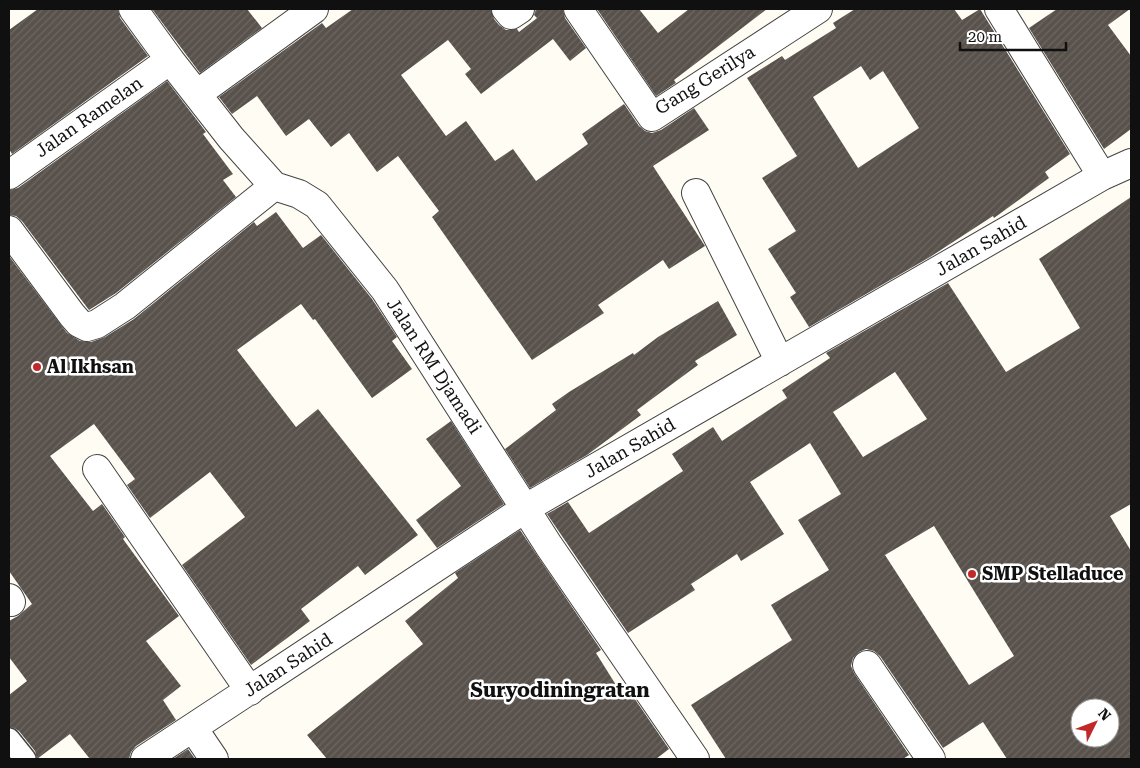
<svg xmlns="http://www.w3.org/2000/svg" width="1140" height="768" font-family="'Roboto Serif',serif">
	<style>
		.building { fill: url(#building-hatch); fill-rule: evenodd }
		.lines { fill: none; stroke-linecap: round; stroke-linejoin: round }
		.service-casing { stroke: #434343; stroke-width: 24 }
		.minor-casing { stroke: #434343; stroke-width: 30 }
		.service { stroke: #fff; stroke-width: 21 }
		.minor { stroke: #fff; stroke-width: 28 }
		.poi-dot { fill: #c02928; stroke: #fff; stroke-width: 2 }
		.labels { text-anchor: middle; stroke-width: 5; stroke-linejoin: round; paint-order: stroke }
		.street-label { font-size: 18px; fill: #101010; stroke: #fff }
		.poi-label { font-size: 18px; font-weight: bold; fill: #101010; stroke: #fff; text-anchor: start }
		.quarter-label { font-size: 20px; font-weight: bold; fill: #101010; stroke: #fff }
	</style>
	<defs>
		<pattern id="building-hatch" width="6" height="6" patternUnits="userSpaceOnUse" patternTransform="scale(1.25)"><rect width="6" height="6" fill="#59524c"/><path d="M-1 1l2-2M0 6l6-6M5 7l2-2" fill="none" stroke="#6c6661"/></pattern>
	</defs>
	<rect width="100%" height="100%" fill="#fffdf3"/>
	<path class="building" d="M 38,9 L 118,9 L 120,18 L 148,56 L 12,154 L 9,149 L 9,30 Z
		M 152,9 L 247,9 L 262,28 L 200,73 Z
		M 353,9 L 491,9 L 494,19 L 499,25 L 506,30 L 517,29 L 519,32 L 537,18 L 534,15 L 536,9 L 563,9 L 565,18 L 586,48 L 570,61 L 553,39 L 481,94 L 465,74 L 471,69 L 448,40 L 401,75 L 446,136 L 466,121 L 495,161 L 513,149 L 536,181 L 588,144 L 582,134 L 624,104 L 639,126 L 645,131 L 652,133 L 661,130 L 694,108 L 709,130 L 653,166 L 705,246 L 669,269 L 663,260 L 598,305 L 604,313 L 532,360 L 432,217 L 439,211 L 398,156 L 377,172 L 349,133 L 331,147 L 309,119 L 286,136 L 257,96 L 232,114 L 219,97 L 322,23 L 326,28 Z
		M 597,9 L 639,9 L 658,33 L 689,9 L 767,9 L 674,80 L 676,83 L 656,96 Z
		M 855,9 L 954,9 L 962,20 L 980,9 L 1070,154 L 1045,172 L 1049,178 L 994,218 L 993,216 L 930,257 L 809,327 L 790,297 L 796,293 L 768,249 L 796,231 L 762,178 L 797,156 L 747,78 L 782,56 L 785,60 L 836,28 L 833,23 ZM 861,66 L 870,80 L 883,71 L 919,128 L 858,168 L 813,97 Z
		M 1057,9 L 1130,9 L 1108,25 L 1131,56 L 1131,129 L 1104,149 L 1029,28 Z
		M 167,81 L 206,132 L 203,134 L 233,174 L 223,180 L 236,197 L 116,293 L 89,310 L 22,221 L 16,216 L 9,215 L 9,190 L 18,188 Z
		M 1131,197 L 1131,504 L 1110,516 L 1131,551 L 1131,759 L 1007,759 L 983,722 L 943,748 L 880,656 L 874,651 L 866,649 L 859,652 L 853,658 L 851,666 L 854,673 L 909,755 L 903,759 L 726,759 L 691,705 L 792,640 L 771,605 L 829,570 L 798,520 L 841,494 L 810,443 L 750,482 L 784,534 L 741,561 L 737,554 L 691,584 L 695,590 L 628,633 L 547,514 L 568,502 L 589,533 L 683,471 L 672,454 L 713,427 L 722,441 L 787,398 L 782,390 L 830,358 L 826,353 L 948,283 L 1006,372 L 1080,328 L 1039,259 ZM 895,372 L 927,419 L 863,457 L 833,412 ZM 934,526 L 1014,656 L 969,685 L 885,555 ZM 1080,708 L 1110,708 L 1110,738 L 1080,738 Z
		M 276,212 L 303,248 L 321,235 L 372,299 L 397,337 L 392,341 L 412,369 L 372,398 L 315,319 L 313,320 L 301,304 L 237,350 L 296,427 L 318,409 L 418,535 L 365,575 L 358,566 L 301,609 L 310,621 L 251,665 L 182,565 L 245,517 L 210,472 L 150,518 L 127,485 L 135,479 L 94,424 L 50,456 L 93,511 L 102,504 L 125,537 L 123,539 L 179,616 L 146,641 L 181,686 L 163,700 L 176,720 L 136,746 L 131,752 L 129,759 L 90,759 L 70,734 L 37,759 L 35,751 L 19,731 L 14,728 L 9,727 L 9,695 L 27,681 L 9,657 L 9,621 L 18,616 L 32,604 L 9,571 L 9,256 L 67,333 L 80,341 L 91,342 L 105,337 L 134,319 L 254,222 L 257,226 Z
		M 718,301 L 737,335 L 695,361 L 698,365 L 637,410 L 641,415 L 587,455 L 530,488 L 505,449 L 556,410 L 552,404 L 569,392 L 633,353 L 634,355 L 658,337 Z
		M 451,421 L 504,504 L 437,548 L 416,520 L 461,486 L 426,439 Z
		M 520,530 L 601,650 L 596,653 L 621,693 L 628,689 L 669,749 L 656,759 L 327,759 L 307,735 L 423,644 L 405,621 L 458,578 L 455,573 Z
		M 188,749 L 195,759 L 173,759 Z"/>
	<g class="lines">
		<g class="service-casing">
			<path id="service" d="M 9,739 L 25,759"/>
		</g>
		<g class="minor-casing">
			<path id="minor" d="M 133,9 L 170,60 L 231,138 L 274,186 L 299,194 L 317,205 L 385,290 L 549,546 L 695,759
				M 506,9 L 511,15 L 520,9
				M 578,9 L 652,117 L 818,9
				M 999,9 L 1102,176
				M 197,94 L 314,9
				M 9,175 L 170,60
				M 696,193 L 780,362
				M 9,230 L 72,315 L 79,323 L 87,327 L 97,324 L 125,306 L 274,186
				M 97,469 L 250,691
				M 9,598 L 11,602
				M 867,665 L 931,759
				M 193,728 L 214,759
				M 145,759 L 526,508 L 1102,176 L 1131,163"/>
		</g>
		<use href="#service" class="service"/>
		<use href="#minor" class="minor"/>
	</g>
	<g class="poi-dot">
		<circle cx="37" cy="367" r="5"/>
		<circle cx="972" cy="574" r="5"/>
	</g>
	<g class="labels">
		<g class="street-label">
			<text transform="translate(705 80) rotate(-32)" y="6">Gang Gerilya</text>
			<text transform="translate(89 117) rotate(-35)" y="6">Jalan Ramelan</text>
			<text transform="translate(981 246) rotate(-30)" y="6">Jalan Sahid</text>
			<text transform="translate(434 366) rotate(57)" y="6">Jalan RM Djamadi</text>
			<text transform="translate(630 448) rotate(-30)" y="6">Jalan Sahid</text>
			<text transform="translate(288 665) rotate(-33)" y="6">Jalan Sahid</text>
		</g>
		<g class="poi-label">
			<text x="47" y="373">Al Ikhsan</text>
			<text x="982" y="580">SMP Stelladuce</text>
		</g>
		<g class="quarter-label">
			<text x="560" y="697">Suryodiningratan</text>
		</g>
	</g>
	<rect width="1140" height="768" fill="none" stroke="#101010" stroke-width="20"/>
	<g transform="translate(1095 723) rotate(48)"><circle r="24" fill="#ffffff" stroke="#9f9f9f"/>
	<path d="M0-4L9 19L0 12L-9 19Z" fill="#c02928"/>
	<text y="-8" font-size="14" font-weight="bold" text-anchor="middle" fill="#101010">N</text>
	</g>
	<path d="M960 42v8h106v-8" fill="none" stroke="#101010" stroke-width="2.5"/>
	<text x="968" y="42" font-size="15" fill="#101010" stroke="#ffffff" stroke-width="4" paint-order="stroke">20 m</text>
</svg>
